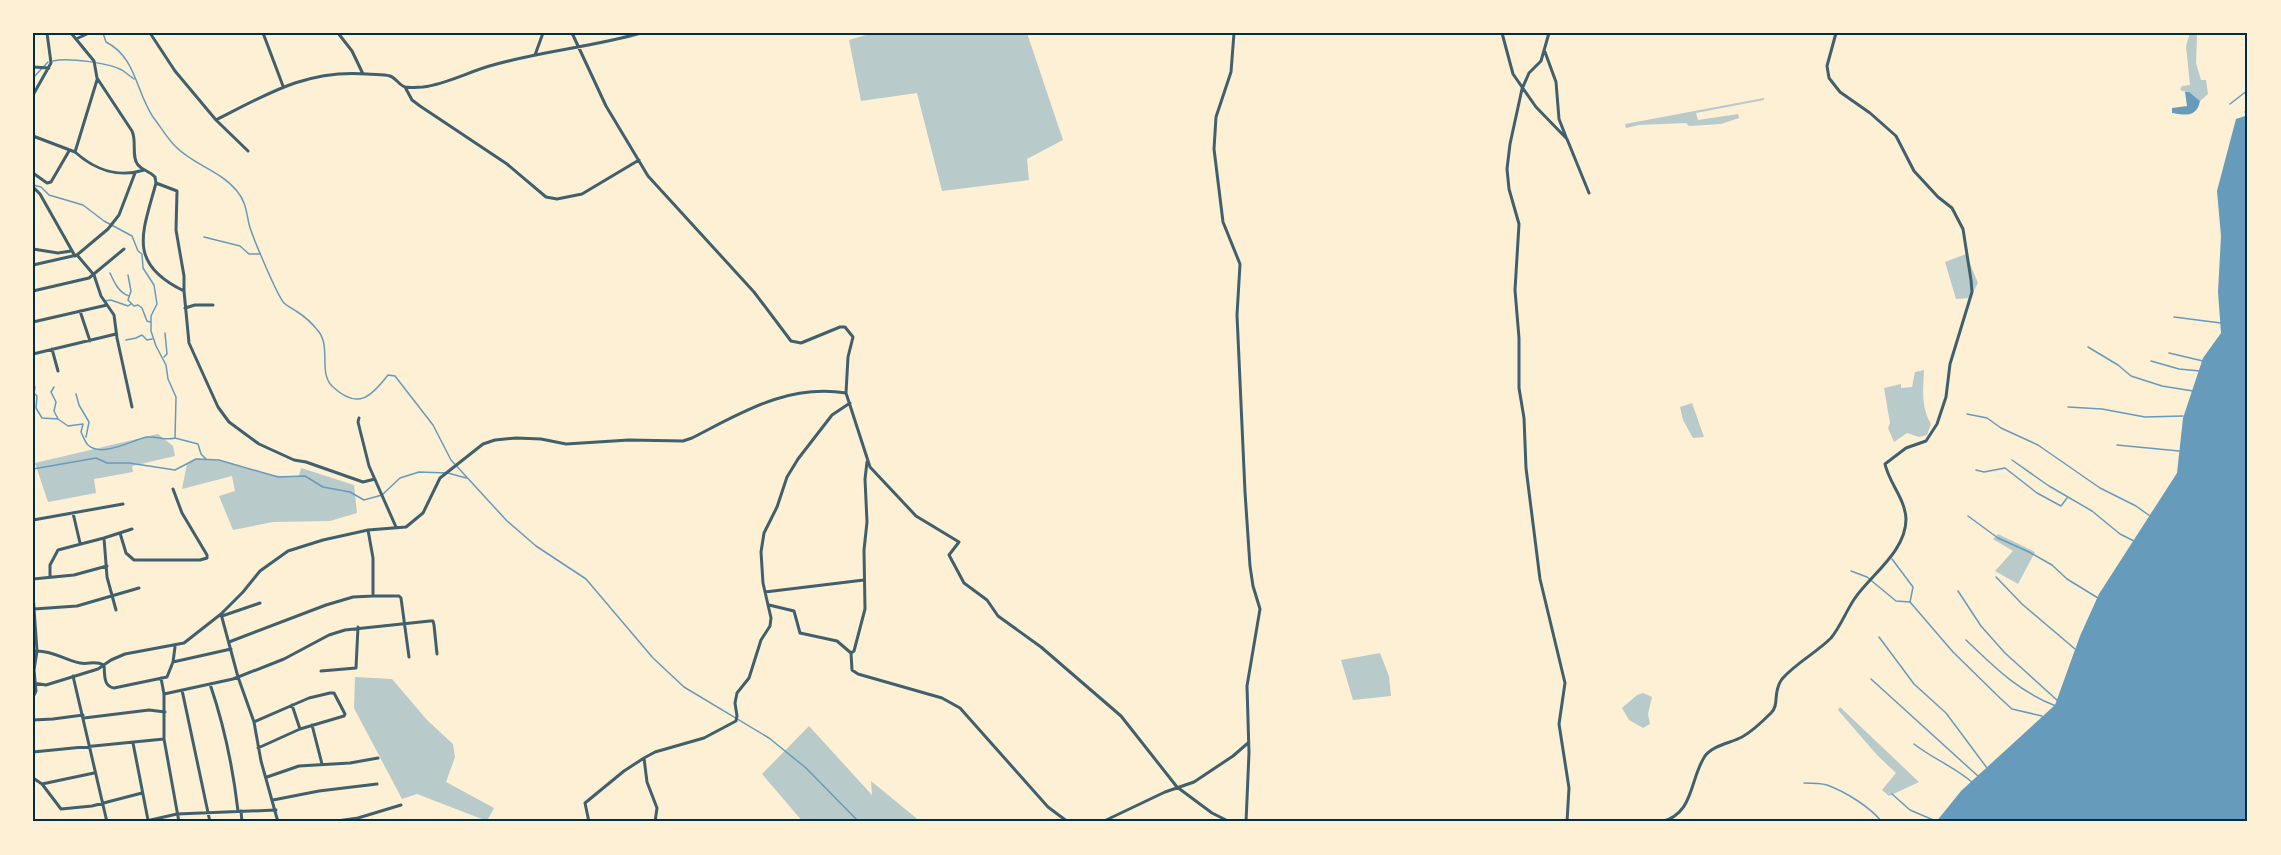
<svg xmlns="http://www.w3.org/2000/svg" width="2281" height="855" font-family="Helvetica,sans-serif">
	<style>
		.green { fill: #b9caca }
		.water { fill: #669bbc }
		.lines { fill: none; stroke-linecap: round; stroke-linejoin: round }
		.stream { stroke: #669bbc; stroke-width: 1.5 }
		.minor { stroke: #3f606c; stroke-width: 3 }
		.neatline { fill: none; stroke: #003049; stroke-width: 2 }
	</style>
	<rect width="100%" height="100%" fill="#fdf0d5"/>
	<path class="green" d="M 873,33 L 1027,33 L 1063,140 L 1027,159 L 1029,180 L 942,191 L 917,93 L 861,101 L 849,40 Z
		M 2190,33 L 2196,33 L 2197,36 L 2196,63 L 2201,80 L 2206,80 L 2208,94 L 2200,101 L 2189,93 L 2180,90 L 2182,86 L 2190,85 L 2186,46 Z
		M 1764,98 L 1764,100 L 1696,113 L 1698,120 L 1738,114 L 1739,118 L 1721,124 L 1689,126 L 1686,123 L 1639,125 L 1626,128 L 1625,124 Z
		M 1966,254 L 1978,283 L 1970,298 L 1956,299 L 1945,262 Z
		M 1924,370 C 1923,389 1921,407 1931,424 L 1927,435 L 1919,437 L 1907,433 L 1894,442 L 1888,428 L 1890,423 L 1884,388 L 1901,384 L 1901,388 L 1912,387 L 1915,372 Z
		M 1692,403 L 1704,437 L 1693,438 L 1683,420 L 1680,407 Z
		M 158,434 L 173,446 L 175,456 L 132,466 L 133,472 L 94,479 L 96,493 L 48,502 L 35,463 Z
		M 196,459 C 233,456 259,480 299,476 L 301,468 L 354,485 L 357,513 L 330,521 L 273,522 L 233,530 L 219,496 L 235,491 L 232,476 L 182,489 L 187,464 Z
		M 1998,534 L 2035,552 L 2018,584 L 1995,571 L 2013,551 L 1993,539 Z
		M 1380,653 L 1389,676 L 1391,696 L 1353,700 L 1341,660 Z
		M 355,677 L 392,679 L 427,720 L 453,744 L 455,757 L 446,782 L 494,808 L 487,821 L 417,794 L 402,799 L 354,708 Z
		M 1643,693 L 1652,697 L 1648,714 L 1650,724 L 1643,728 L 1629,720 L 1622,708 L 1637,695 Z
		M 1840,707 L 1919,782 L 1889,796 L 1882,790 L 1896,773 L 1877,755 L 1838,710 Z
		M 809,726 L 872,795 L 871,781 L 921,822 L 803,822 L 762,774 Z"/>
	<path class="water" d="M 2185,92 L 2189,92 L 2200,101 C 2197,118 2184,115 2172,113 L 2172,108 L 2187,106 Z
		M 2248,115 L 2248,822 L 1936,822 L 1961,791 L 2055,705 L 2080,636 L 2099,594 L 2177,473 L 2183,418 L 2203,358 L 2221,333 L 2218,292 L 2221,236 L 2217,191 L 2236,119 Z"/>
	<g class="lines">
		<path class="stream" d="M 103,33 L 106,42 C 136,57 136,92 153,117 C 160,126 167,138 175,146 C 193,165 220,170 237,191 C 246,202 246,211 249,224 C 252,236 277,295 284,303 C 287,306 292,308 296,311 C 304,316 313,324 319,332 C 331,348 318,374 333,387 C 358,410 371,397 388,375 L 395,376 L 433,425 L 451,460 L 507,521 L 536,546 L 586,579 L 653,658 L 684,687 L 769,738 L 806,768 L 859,822
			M 53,61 C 68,57 108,63 122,70 C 126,73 130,76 134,79
			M 33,78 L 48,62
			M 2230,104 L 2248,90
			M 2245,112 L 2248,111
			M 33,185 L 41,187 L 49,195 L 83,205 L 104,221 L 132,236 L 138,251 L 142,254 L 143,268 L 154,285 L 157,304 L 151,316 L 151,331 L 156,346 L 166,365 L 168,379 L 176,397 L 175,438 L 198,444 L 201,454 L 206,459
			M 204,237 L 240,246 L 249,254 L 259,254
			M 110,273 C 114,282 119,293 129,296
			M 128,275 L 131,291 L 128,300 L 134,306 L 138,305 L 142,308 L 147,321 L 150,322
			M 104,301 L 111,300 L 128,306 L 131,304
			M 2174,317 L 2221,323
			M 126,340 L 136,338 L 142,335 L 147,340 L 152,339
			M 2088,347 L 2118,365 L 2131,376 L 2162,386 L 2193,391
			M 2169,353 L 2203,361
			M 164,357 L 167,354 L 165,333
			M 2151,361 L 2179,369 L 2200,371
			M 33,385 L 35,387 L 34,393 L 37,396 L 36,408 L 42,418 L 58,419 L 68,426 L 83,424 L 81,432 C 83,436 85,442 88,445 C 102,458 132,440 147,437 C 158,436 164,441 175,438
			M 54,387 L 51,392 L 56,402 L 54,411 L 58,419
			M 76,394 L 79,405 L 89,422 L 86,437
			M 2068,407 L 2102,409 L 2145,417 L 2183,416
			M 1967,414 L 1987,418 L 2001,428 L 2038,445 L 2100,488 L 2136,506 L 2150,516
			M 2117,445 L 2179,451
			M 2012,460 L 2049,486 L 2092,511 L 2120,534 L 2136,542
			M 33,469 L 96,458 L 107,463 L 129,463 L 175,470 L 196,459 L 219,460 L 278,477 L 305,476 L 323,487 L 350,492 L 364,500 L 382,495 L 400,478 L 419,472 L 448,473 L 466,478
			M 1976,470 L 1984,472 L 2005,468 L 2037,493 L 2061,506 L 2067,498
			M 1968,516 L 1998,538 L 2029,552 L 2052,565 L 2067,579 L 2098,598
			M 1892,559 L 1913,587 L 1910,602
			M 1851,571 L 1867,577 L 1896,601 L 1910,602 L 1953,652 L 2000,698 L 2012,709 L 2042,716
			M 1996,577 L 2022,604 L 2075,649
			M 1958,591 L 1981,626 L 2005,653 L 2058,701
			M 1879,637 L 1914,684 L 1946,713 L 1987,768
			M 1966,640 C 1994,667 2019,692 2056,706
			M 1871,679 L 1979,777
			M 1914,744 C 1933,759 1955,767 1973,783
			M 1804,783 C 1811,783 1820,783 1827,785 C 1846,792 1870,807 1882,822
			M 1892,794 L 1910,810 L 1938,822"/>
		<path class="minor" d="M 71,33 L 94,61 L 97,78 L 132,131 C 137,141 131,157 138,165 C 143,171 150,171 155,177 L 156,183 C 143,232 126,263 184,291 L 189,343 L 218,407 L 229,422 L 259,444 L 294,460 L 306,462 L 363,482 L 375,479
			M 150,33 L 175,71 L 216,120 L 248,151
			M 263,33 L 283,86
			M 338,33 L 352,51 L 363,74
			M 572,33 L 606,106 L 648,176 L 754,292 L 791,341 L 801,343 L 840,327 L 845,327 L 853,337 L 848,357 L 846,393
			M 1234,33 L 1231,72 L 1216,117 L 1214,149 L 1223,222 L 1240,264 L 1237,315 L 1245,492 L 1250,566 L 1253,586 L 1260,609 L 1247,686 L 1249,753 L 1246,822
			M 1502,33 L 1513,74 L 1536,107 L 1567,139 L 1589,193
			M 1549,33 L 1541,61 L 1529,73 L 1522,89 L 1510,144 L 1507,169 L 1509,189 L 1519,224 L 1515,290 L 1519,338 L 1519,388 L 1524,418 L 1526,468 L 1540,579 L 1565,683 L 1559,724 L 1569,788 L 1567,822
			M 76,39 L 89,33
			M 1545,52 L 1556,82 L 1559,119 L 1566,137
			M 535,55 L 543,33
			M 33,67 L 49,68
			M 405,87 L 412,100 L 420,106 L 507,164 L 546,197 L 557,199 L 582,194 L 639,160
			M 33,95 L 51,63 L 47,33
			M 216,120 C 267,94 307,69 367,74 C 374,75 383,74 390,76 C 396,78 399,85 405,87 C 409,88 419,87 423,87 C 447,84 470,71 493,65 C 542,51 592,47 641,33
			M 33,136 L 75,152 L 97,80
			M 75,152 C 95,170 119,178 144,170
			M 33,173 L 47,183 L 51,182 L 69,151
			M 156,183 L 177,191 L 176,230 L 184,276 L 184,291
			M 33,187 L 40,194 L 75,256
			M 33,249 L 58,253 L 71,251
			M 77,255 L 94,275 L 101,296 L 114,315 L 117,338 L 132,407
			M 33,265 L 77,255 L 108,229 L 119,215 L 135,173
			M 33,291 L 89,278 L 124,249
			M 185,308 L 195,305 L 213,305
			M 80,311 L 90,341
			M 33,322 L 107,305
			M 52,349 L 58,371
			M 33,354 L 116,334
			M 359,418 L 358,422 L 369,466 L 396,527
			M 867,462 L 865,479 L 867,522 L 864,550 L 865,609 L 854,651 L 851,653 L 852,670 L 858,674 L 942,698 L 960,708 L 1048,807 L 1068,822
			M 73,513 L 80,543
			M 33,520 L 123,504
			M 120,533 L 126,553 L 134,560 L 200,560 L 207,558 L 207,555 L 182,513 L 173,489
			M 50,577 L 50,565 L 58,550 L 104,538
			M 33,579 L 74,575 L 107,566
			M 765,592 L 864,580
			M 33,594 L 37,651 L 33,651
			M 373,596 L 399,596 L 401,598 L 409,657
			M 769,605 L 794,611 L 800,633 L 837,641 L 851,653
			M 34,609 L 77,606 L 139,588
			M 116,610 L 107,577 L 104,538 L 132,529
			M 221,614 L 238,677 L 254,722 L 261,761 L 278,822
			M 222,616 L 260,603
			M 229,642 L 326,605 L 353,597 L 373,596 L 373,558 L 368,530
			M 173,662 L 231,649
			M 321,671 L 356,668 L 358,627
			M 73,676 L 107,822
			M 161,678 L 164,694 L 233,679 L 284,659 L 329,635 L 345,630 L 430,621 L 433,621 L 434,625 L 437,654
			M 33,683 L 46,685 L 98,669 L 111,660 L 125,654 L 184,643 L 221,614 L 243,592 L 260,571 L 288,551 L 323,540 L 368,530 L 406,527 L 423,513 L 440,478 L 483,444 L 495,440 L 516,438 L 541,439 L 566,444 L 629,440 L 683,441 L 692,438 C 743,412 787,384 846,393 L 870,467 L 916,516 L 959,542 L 949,555 L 964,583 L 987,600 L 998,616 L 1041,647 L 1121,716 L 1177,787 L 1212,813 L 1230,822
			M 210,684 C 224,725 233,768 238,811
			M 182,690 L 210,822
			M 164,694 L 164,739 L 179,822
			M 33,697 L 36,691 L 34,670 L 37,651 C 54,651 64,660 80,663 C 89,665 94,660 104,665 C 105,675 103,686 114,688 L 167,677 L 173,662 L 175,647
			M 292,705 L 300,729
			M 84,718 L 149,710 L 165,712
			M 33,720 L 53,719 L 83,715
			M 254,722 L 309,698 L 330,693 L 334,693 L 345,714 L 344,716 L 300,729 L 258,748
			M 312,725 L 322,764
			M 133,743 L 148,820
			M 33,752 L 164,739
			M 644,758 L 647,782 L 657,808 L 655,822
			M 94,773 L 42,784 L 61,809 L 92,806 L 142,793
			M 267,777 L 299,766 L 350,763 L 378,758
			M 33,778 L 42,784
			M 273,800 L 319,791 L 377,784
			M 241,811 L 242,822
			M 142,822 L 177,814 L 276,810
			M 330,822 L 358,818 L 401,805
			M 589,822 L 585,803 L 624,771 L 644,758 L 655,752 L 704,738 L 736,721 L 737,716 L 735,703 L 737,693 L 749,678 L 761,640 L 770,626 L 771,618 L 763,583 L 761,552 L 764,533 L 777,507 L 787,477 L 798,459 L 832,415 L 850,403
			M 1102,822 L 1165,792 L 1194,782 L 1233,756 L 1248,743
			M 1661,822 C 1695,813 1689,780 1705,756 C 1713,745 1731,743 1742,737 C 1753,731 1762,722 1771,713 C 1780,704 1772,693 1782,679 C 1796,663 1816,653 1831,638 C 1841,626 1846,611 1855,598 C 1872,574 1906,551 1906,519 C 1905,498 1889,483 1885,464 L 1906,448 L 1926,441 L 1937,424 L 1946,397 L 1950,364 L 1972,292 L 1971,280 L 1963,229 L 1952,208 L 1938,197 L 1914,171 L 1896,136 L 1870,113 L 1840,92 L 1829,78 L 1827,66 L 1836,33"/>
	</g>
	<rect width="2281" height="855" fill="none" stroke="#fdf0d5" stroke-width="69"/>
	<rect x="34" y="34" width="2212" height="786" class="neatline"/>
</svg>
